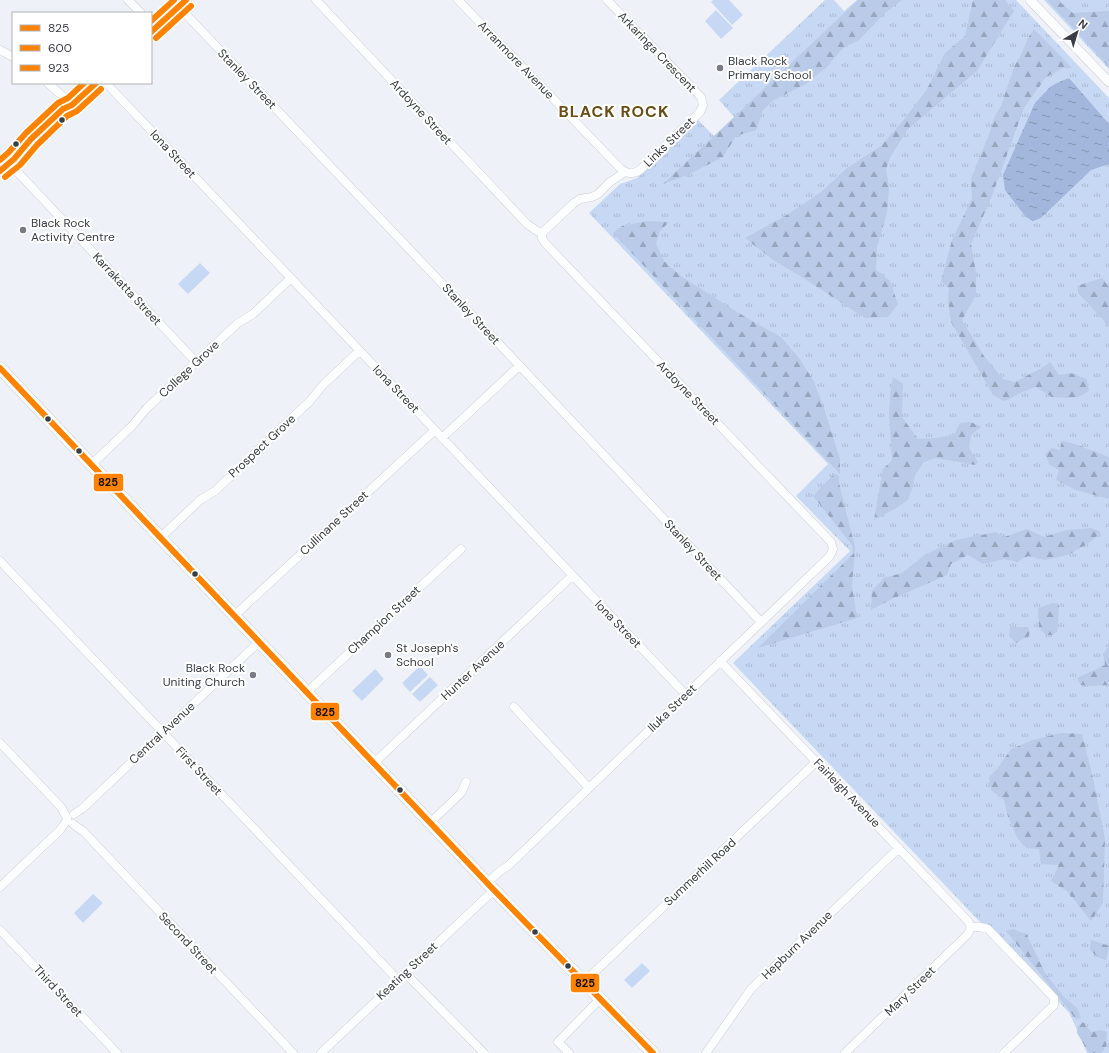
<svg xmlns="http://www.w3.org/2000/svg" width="1109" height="1053" font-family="'DM Sans',sans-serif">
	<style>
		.grass { fill: url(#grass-tufts) }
		.forest { fill: url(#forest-firs) }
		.pitch { fill: #c7d8f4 }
		.water { fill: url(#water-ripples) }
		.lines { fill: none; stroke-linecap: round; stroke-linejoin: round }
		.minor-casing { stroke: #cbcfd4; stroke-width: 9 }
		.tertiary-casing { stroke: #cbcfd4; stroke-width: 10 }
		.secondary-casing { stroke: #cbcfd4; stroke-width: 12 }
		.primary-casing { stroke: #cbcfd4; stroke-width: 13 }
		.minor { stroke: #fcfdfe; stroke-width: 8 }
		.tertiary { stroke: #fcfdfe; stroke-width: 9 }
		.secondary { stroke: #fcfdfe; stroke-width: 11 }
		.primary { stroke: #fcfdfe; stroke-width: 12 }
		.bus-1-casing { stroke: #fff; stroke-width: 9 }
		.bus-2-casing { stroke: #fff; stroke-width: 9 }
		.bus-3-casing { stroke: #fff; stroke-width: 9 }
		.bus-1 { stroke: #ff8200; stroke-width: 6 }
		.bus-2 { stroke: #ff8200; stroke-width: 6 }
		.bus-3 { stroke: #ff8200; stroke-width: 6 }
		.poi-dot { fill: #787c82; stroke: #fff; stroke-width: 1.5 }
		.bus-dot { fill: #393c42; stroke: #fff; stroke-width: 1.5 }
		.labels { text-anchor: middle; stroke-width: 4; stroke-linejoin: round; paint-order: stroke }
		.street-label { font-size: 12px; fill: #393c42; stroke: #fff }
		.poi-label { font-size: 12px; fill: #393c42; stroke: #fff; text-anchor: start }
		.district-label { font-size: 16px; font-weight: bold; letter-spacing: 1px; fill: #694d15; stroke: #fff }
		.line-badge { stroke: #fff; stroke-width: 1.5 }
		.pale-badge-label { font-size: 11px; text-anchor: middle; font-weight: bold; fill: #111 }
	</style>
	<defs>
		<pattern id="grass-tufts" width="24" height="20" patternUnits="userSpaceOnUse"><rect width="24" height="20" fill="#c7d8f4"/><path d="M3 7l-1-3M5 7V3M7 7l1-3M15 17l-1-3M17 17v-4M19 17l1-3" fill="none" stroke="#acbad2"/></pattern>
		<pattern id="forest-firs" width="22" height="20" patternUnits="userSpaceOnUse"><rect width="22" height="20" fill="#b9cbe8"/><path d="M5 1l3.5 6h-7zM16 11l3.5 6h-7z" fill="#97a6be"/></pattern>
		<pattern id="water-ripples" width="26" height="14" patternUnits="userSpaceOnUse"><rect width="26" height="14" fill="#a2b7db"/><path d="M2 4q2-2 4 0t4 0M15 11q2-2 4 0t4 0" fill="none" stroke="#8596b3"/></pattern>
	</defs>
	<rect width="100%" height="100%" fill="#eef2f8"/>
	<path class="grass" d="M 825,0 L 834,0 L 844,11 L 857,0 L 1016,0 L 1109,98 L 1109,1053 L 1087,1053 L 1070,1014 L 988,924 L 981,923 L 733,663 L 850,551 L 796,496 L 828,464 L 589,213 L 620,184 L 637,178 L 698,120 L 715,137 L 735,118 L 719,100 Z
		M 1044,0 L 1109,0 L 1109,69 Z"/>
	<path class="forest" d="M 858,0 L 902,0 L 885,13 L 859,40 L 842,49 L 827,67 L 806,84 L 774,100 L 763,110 L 756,130 L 736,136 L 723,157 L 690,174 L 663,184 Z
		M 973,0 L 1005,0 L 1014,11 L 977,71 L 908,129 L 891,156 L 886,169 L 889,188 L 887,213 L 877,246 L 876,270 L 890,281 L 898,304 L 888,317 L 865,318 L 797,274 L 773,260 L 745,238 L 787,215 L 821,192 L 847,168 L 881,146 L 907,116 L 927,89 L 945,53 L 965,36 Z
		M 1047,0 L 1060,0 L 1061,3 L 1073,13 L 1109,11 L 1109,67 Z
		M 1034,29 L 1072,68 L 1063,68 L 1046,77 L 1024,108 L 992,196 L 971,244 L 976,273 L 976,295 L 962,320 L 984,356 L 1003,379 L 1015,382 L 1042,368 L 1050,362 L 1059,375 L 1070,373 L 1087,379 L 1089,391 L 1079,397 L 1067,398 L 1052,397 L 1036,387 C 1024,390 1015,397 1004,401 L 993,395 L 951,322 L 948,300 L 949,288 L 941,281 L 952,240 L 972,198 L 971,179 L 982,151 L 988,137 L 995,116 L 1001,106 L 1014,67 L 1021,55 L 1028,38 Z
		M 647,221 L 669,222 L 660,231 L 656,244 L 664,261 L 682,277 L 742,315 L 781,337 L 799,358 L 814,382 L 824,408 L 840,459 L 840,474 L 613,233 L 622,226 Z
		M 1102,278 L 1109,287 L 1109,326 L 1078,293 L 1077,286 Z
		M 893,377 L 903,384 L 902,417 L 918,439 L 936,438 L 954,435 L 960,423 L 971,422 L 981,427 L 971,435 L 969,448 L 978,462 L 975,465 L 936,458 L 924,462 L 915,475 L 913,486 L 908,500 L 893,510 L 874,520 L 883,469 L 892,460 L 889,412 L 891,387 Z
		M 1062,441 L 1075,444 L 1109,457 L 1109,499 L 1076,490 L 1056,480 L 1059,470 L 1049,464 L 1045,454 L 1052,448 L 1060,450 Z
		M 834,474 L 839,476 L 839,483 L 855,547 L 852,586 L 857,618 L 758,648 L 853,554 L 852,545 L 813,496 Z
		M 1091,528 L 1101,532 L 1089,543 L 1068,555 L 1045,560 L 1028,556 L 1017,562 L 1004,559 L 983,564 L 968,555 L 951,564 L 947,575 L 890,600 L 871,610 L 872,591 L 884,578 L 902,573 L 926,554 L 956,540 L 996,532 L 1004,537 L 1027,529 L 1044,537 L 1067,530 Z
		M 1053,603 L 1059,604 C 1059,613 1058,623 1057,632 L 1052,635 L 1046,635 L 1039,628 L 1038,608 Z
		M 1010,627 L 1028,627 L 1030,632 L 1028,638 L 1023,639 L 1016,643 L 1009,636 Z
		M 1109,646 L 1109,685 L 1090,686 L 1081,685 L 1077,678 L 1105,665 L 1103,654 Z
		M 1061,733 L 1082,734 L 1093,778 L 1105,839 L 1103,903 L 1091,921 L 1067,891 L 1051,881 L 1059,865 L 1041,864 L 1039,849 L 1026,848 L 1018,839 L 1008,817 L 1004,800 L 991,790 L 989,777 L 998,768 L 1011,749 L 1033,740 Z
		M 1014,929 L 1027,935 L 1045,973 L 1064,997 L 1077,1008 L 1081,1018 L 1076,1019 L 1006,931 Z
		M 1091,940 L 1109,946 L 1106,960 L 1099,958 L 1090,950 Z
		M 1083,1022 L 1091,1032 L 1101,1030 L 1107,1032 L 1106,1046 L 1102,1053 L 1089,1053 L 1077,1033 L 1078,1026 Z"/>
	<path class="pitch" d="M 713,0 L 729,0 L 743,15 L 732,25 L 711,2 Z
		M 716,10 L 733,28 L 721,39 L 705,21 Z
		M 200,263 L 210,273 L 188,294 L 178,284 Z
		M 420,666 L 428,675 L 410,692 L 402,683 Z
		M 375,669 L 384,679 L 362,701 L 352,691 Z
		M 430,677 L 438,685 L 420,702 L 412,694 Z
		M 93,894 L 103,903 L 83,923 L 74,913 Z
		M 642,963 L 650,971 L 632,988 L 624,980 Z"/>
	<path class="water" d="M 1069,78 L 1109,124 L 1109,164 L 1091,170 L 1041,218 L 1033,221 L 1026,217 L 1005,190 L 1003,175 L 1035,103 L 1050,87 L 1057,83 Z"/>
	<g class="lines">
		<g class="minor-casing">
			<path id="minor" d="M 128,0 L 141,13
				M 316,0 L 527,224 L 537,231 L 542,233
				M 458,0 L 620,168 C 627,174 632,175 640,170 L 700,112 L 703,105 L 701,97 L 607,0
				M 179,7 L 470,313 L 761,622
				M 0,50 L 13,57
				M 48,83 L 72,105
				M 106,83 L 686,695
				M 9,163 L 196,362
				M 542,233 L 574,203 L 580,199 L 592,197 L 598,194 L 610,182 L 625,172
				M 442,438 L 519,366
				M 91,465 L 132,426 L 147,408 L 238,323 L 253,314 L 291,278
				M 160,538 L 200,500 L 215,491 L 310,401 L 322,386 L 359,351
				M 0,561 L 398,980
				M 234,616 L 435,430
				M 720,661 L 968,921 L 971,927
				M 307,692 L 461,549
				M 514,707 L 589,788
				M 0,743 L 61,807 L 67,818
				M 374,763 L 572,576
				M 74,814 L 83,808 L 259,642
				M 430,823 L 461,793 L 466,782
				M 73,824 L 84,832 L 293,1053
				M 487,883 L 500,871 L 508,866 L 830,556 L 833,549 L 831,542 L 545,243 L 542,238 L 542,233
				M 0,887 L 60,830 L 67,820
				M 971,927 L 980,927 L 988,929 L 1054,998 L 1054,1005 L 1004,1053
				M 0,930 L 117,1053
				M 405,973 L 484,1053
				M 584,982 L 816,762
				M 321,1053 L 494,890
				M 569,1053 L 558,1042 L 600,999
				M 706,1053 L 751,989 L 899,848
				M 845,1053 L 968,934 L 971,927"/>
		</g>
		<g class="tertiary-casing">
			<path id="tertiary" d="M 1030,0 L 1109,82"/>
		</g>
		<g class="secondary-casing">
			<path id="secondary" d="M 151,32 L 186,0
				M 14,159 L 28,150 L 57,123 L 67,114 L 72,105 L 96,83
				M 0,171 L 14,159 L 18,153"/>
		</g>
		<g class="primary-casing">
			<path id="primary" d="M 0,368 L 490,886 L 653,1053"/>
		</g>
		<use href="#minor" class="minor"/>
		<use href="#tertiary" class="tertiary"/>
		<use href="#secondary" class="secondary"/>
		<use href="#primary" class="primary"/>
		<g class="bus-1-casing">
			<path id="bus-1" d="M 151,32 L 186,0
				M 0,171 L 14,159 L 31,139 L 63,109 L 72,105 L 96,83
				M 0,368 L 490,886 L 653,1053"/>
		</g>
		<g class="bus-2-casing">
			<path id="bus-2" d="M 156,38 L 191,6
				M 5,177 L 20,165 L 37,145 L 67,116 L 77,111 L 101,89"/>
		</g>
		<g class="bus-3-casing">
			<path id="bus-3" d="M 151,21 L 174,0
				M 0,160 L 8,153 L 26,133 L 58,103 L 68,98 L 84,83"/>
		</g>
		<use href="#bus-1" class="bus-1"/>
		<use href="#bus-2" class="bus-2"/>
		<use href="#bus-3" class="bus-3"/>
	</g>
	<g class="poi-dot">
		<circle cx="720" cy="68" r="4"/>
		<circle cx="23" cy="230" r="4"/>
		<circle cx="388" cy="655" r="4"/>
		<circle cx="253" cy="675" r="4"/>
	</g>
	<g class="bus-dot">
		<circle cx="62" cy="120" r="3.5"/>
		<circle cx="16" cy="144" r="3.5"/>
		<circle cx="48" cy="419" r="3.5"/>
		<circle cx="79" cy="451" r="3.5"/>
		<circle cx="195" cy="574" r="3.5"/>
		<circle cx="400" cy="790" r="3.5"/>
		<circle cx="535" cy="932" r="3.5"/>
		<circle cx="568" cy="966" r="3.5"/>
	</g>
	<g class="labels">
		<g class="street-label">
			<text transform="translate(657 52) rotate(46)" y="4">Arkaringa Crescent</text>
			<text transform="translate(516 60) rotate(46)" y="4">Arranmore Avenue</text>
			<text transform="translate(247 79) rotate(46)" y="4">Stanley Street</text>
			<text transform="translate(421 112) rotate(47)" y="4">Ardoyne Street</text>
			<text transform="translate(669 142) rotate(-44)" y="4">Links Street</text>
			<text transform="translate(173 154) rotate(47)" y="4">Iona Street</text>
			<text transform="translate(127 289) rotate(47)" y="4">Karrakatta Street</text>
			<text transform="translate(471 314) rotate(47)" y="4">Stanley Street</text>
			<text transform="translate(189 369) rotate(-43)" y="4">College Grove</text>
			<text transform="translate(396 389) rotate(46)" y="4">Iona Street</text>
			<text transform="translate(688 393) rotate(46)" y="4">Ardoyne Street</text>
			<text transform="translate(262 446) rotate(-43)" y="4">Prospect Grove</text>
			<text transform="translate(334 523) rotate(-43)" y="4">Cullinane Street</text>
			<text transform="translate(693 550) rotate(47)" y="4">Stanley Street</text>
			<text transform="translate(384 620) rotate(-43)" y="4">Champion Street</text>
			<text transform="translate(618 624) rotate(46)" y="4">Iona Street</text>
			<text transform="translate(473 670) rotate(-43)" y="4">Hunter Avenue</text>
			<text transform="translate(672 708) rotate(-44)" y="4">Iluka Street</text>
			<text transform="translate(162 733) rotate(-43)" y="4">Central Avenue</text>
			<text transform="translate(199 771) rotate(47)" y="4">First Street</text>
			<text transform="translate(847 793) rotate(46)" y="4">Fairleigh Avenue</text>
			<text transform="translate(700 872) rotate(-43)" y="4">Summerhill Road</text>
			<text transform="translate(188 943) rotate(47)" y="4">Second Street</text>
			<text transform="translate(797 945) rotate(-44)" y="4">Hepburn Avenue</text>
			<text transform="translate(407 971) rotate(-43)" y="4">Keating Street</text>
			<text transform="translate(58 991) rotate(47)" y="4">Third Street</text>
			<text transform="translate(910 991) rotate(-44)" y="4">Mary Street</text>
		</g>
		<g class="poi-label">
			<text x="728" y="65">Black Rock<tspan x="728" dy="14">Primary School</tspan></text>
			<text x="31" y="227">Black Rock<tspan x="31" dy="14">Activity Centre</tspan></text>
			<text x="396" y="652">St Joseph's<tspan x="396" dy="14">School</tspan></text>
			<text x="245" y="672" text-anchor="end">Black Rock<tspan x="245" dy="14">Uniting Church</tspan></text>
		</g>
		<g class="district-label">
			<text x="614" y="117">BLACK ROCK</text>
		</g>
	</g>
	<g class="line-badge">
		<rect x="93" y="473" width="31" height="19" rx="4" fill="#ff8200"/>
		<rect x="310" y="702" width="30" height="19" rx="4" fill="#ff8200"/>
		<rect x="570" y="973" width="30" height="20" rx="4" fill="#ff8200"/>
	</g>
	<g class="pale-badge-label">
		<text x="108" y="486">825</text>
		<text x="325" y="716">825</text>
		<text x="585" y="987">825</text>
	</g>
	<rect x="12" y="12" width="140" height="72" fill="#ffffff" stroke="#b0b1b3"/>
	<rect x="20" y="25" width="20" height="6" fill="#ff8200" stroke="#b0b1b3"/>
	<text x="48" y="32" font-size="12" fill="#393c42">825</text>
	<rect x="20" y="45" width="20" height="6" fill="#ff8200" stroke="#b0b1b3"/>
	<text x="48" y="52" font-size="12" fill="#393c42">600</text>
	<rect x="20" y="65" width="20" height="6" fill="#ff8200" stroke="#b0b1b3"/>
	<text x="48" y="72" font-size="12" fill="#393c42">923</text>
	<g transform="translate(1077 32) rotate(38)" stroke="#ffffff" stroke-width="3" paint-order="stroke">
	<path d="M0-3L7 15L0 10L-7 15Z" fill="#393c42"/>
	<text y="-6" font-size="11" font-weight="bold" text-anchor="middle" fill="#393c42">N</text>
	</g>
</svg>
